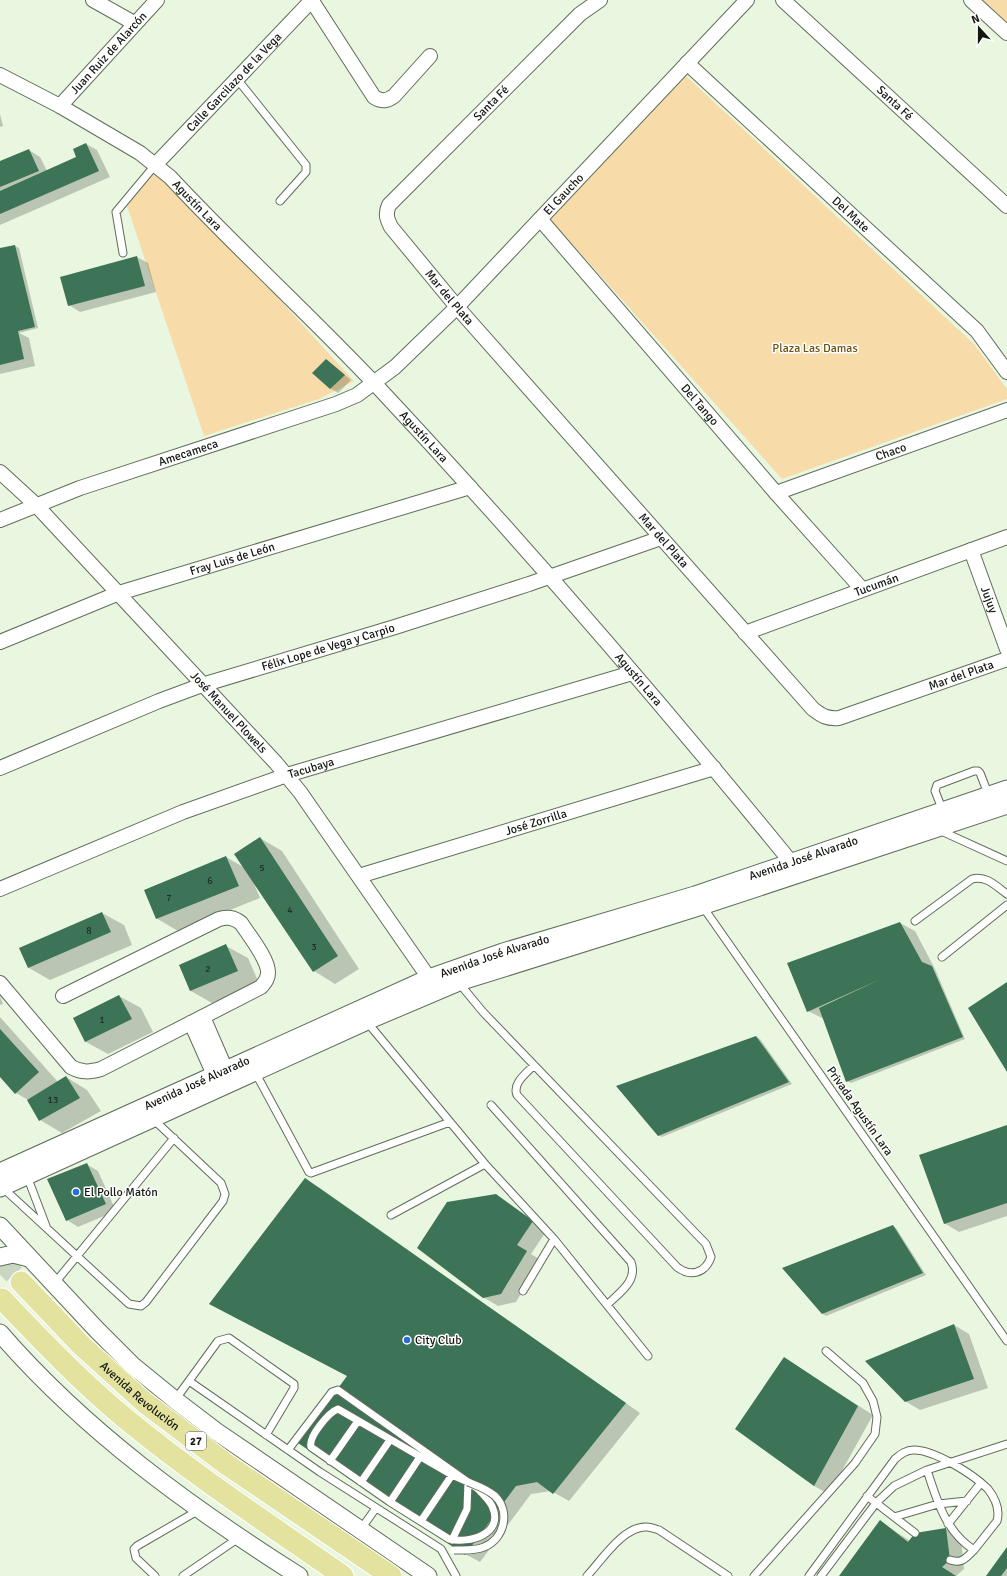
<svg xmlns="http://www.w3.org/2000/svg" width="1007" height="1576" font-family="Signika,sans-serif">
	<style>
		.park { fill: #f7dcaa }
		.shadow { fill: #0003 }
		.building { fill: #3d7356 }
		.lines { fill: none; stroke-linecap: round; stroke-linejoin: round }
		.primary-tunnel { stroke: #c9d6c1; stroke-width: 21; stroke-dasharray: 21 10; stroke-linecap: butt }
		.service-casing { stroke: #606d59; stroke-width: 9 }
		.minor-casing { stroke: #606d59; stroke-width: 16 }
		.tertiary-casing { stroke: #606d59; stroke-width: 19 }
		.primary-casing { stroke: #fff; stroke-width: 23 }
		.service { stroke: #fff; stroke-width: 7 }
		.minor { stroke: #fff; stroke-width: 14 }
		.tertiary { stroke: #fff; stroke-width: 17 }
		.primary { stroke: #e3e29e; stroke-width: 21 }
		.service-bridge-casing { stroke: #606d59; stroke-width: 9; stroke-linecap: butt }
		.service-bridge { stroke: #fff; stroke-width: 7 }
		.poi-dot { fill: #2b6bd8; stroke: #fff; stroke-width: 1.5 }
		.labels { text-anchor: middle; stroke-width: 3; stroke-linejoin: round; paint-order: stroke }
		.number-label { font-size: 10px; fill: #1e2f22 }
		.shield { fill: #fff; stroke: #5a5d58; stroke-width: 1 }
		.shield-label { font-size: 11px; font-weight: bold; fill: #131810 }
		.street-label { font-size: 12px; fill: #131810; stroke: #fff }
		.park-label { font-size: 12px; fill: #6d5214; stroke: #fff }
		.poi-label { font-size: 12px; fill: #131810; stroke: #fff; text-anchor: start }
	</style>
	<rect width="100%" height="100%" fill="#e9f7e0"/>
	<path class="park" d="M 971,0 L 1007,0 L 1007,33 Z
		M 686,76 L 974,344 L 1007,389 L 1007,399 L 782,479 L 549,218 Z
		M 156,164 L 354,381 L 319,399 L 204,436 L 125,200 Z"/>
	<path class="shadow" d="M 0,114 L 3,126 L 0,127 Z
		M 86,144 L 97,150 L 110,177 L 0,225 L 0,162 L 29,150 L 40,157 L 47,171 L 77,158 Z
		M 15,246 L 19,248 L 38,328 L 19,333 L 29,338 L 35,366 L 0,374 L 0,249 Z
		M 137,257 L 148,263 L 156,292 L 80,312 L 69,305 L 61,278 Z
		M 327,360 L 351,380 L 338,393 L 330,388 Z
		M 260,838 L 282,851 L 359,969 L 335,984 L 314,971 L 253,881 L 260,898 L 178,931 L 156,918 L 226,857 L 245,868 Z
		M 102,913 L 124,925 L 132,945 L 50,980 L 29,968 L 20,948 Z
		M 900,923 L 915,931 L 935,969 L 965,1039 L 851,1083 L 847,1081 L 824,1019 L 808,1011 Z
		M 226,946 L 248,958 L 259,983 L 212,1003 L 191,991 L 180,966 Z
		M 0,996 L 3,1004 L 0,1005 Z
		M 119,996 L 141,1008 L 153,1032 L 108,1054 L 86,1042 L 74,1018 Z
		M 0,1017 L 58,1082 L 66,1077 L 87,1090 L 101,1111 L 62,1133 L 40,1120 L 28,1100 L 16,1093 L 0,1075 Z
		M 756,1037 L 760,1039 L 792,1084 L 662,1137 L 658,1135 Z
		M 1007,1126 L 1007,1216 L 959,1232 L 944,1223 Z
		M 86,1164 L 98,1171 L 116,1211 L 78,1227 L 67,1220 Z
		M 305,1180 L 320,1188 L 640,1413 L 569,1501 L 551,1491 L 531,1494 L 480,1562 L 465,1554 L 348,1376 L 225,1312 Z
		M 496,1195 L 547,1230 L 531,1254 L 541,1260 L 516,1302 L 498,1306 L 483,1297 Z
		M 893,1226 L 896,1228 L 926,1275 L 826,1316 L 823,1314 Z
		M 954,1325 L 969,1334 L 988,1388 L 920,1410 L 905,1401 Z
		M 784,1358 L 873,1415 L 829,1494 L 814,1486 L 736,1429 Z
		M 880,1521 L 910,1541 L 946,1529 L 961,1538 L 964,1569 L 956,1576 L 840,1576 Z
		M 1007,1549 L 1007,1576 L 988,1576 Z"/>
	<path class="building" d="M 86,143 L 99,171 L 0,214 L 0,191 L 76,157 L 73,149 Z
		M 29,149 L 39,171 L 0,187 L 0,161 Z
		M 15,245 L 35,327 L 18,331 L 24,359 L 0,365 L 0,248 Z
		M 137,256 L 145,286 L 68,306 L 60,277 Z
		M 326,359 L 345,375 L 330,389 L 312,373 Z
		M 260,837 L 338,956 L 313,972 L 234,854 Z
		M 226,856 L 239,886 L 156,919 L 144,890 Z
		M 102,912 L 111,932 L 28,968 L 19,948 Z
		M 900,922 L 922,962 L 932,966 L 963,1037 L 846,1082 L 819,1008 L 881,979 L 807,1012 L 787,963 Z
		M 226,944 L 238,971 L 190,991 L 179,965 Z
		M 1007,982 L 1007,1072 L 968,1008 Z
		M 119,995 L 132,1019 L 85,1042 L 73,1018 Z
		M 0,1029 L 39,1072 L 15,1094 L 0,1077 Z
		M 756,1036 L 789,1082 L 658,1136 L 616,1086 Z
		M 66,1076 L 80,1098 L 39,1121 L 27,1100 Z
		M 1007,1125 L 1007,1203 L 944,1224 L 919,1155 Z
		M 87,1163 L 106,1204 L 66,1221 L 47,1179 Z
		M 305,1178 L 626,1403 L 553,1494 L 537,1482 L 516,1486 L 465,1555 L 298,1443 L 347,1376 L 209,1304 Z
		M 496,1194 L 533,1221 L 517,1245 L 527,1251 L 501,1294 L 483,1298 L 417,1248 L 447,1202 Z
		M 893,1225 L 923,1273 L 822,1314 L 782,1268 Z
		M 954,1324 L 974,1379 L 905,1402 L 865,1361 Z
		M 784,1357 L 858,1406 L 814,1486 L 735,1429 Z
		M 880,1520 L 908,1542 L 915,1533 L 946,1528 L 950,1560 L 942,1567 L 956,1576 L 839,1576 Z
		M 1007,1547 L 1007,1568 L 1001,1576 L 986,1576 Z"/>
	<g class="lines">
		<path class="primary-tunnel" d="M 0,1259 L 21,1282"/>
		<g class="service-casing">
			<path id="service" d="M 237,79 L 306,165 L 306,172 L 280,201
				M 123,253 L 116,212 L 156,164
				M 943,811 L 935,791 L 937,785 L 974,771 L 978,771 L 980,773 L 989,796
				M 939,830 L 1007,861
				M 703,907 L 1007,1341
				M 915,921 L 972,879 C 986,875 996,886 1007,894
				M 942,957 L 1007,905
				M 459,983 L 483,1012 L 706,1244 L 711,1257 C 705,1274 690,1277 677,1267 L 517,1095 C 512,1083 527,1073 534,1065
				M 367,1022 L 485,1164 L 554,1239 L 523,1291
				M 255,1072 L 309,1172 L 311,1173 L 450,1122
				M 491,1105 L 631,1262 C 638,1281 620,1292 607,1305
				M 27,1176 L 46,1226
				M 2,1187 L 129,1304 L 141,1306 L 146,1302 L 223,1201 L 225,1194 L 221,1183 L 153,1119
				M 391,1215 L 485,1164
				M 554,1239 L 648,1356
				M 54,1284 L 174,1138
				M 189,1381 L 320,1472 L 441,1549 L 456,1576
				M 175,1400 L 218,1341 L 229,1338 L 294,1384 L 294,1388 L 266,1435
				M 288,1450 L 332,1392 L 338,1390 L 478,1489 C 483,1494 489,1500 492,1506 C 505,1534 469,1544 449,1539 L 390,1502 L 311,1447 C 308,1437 329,1412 338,1409 L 452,1475 L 468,1482 L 467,1509 L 452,1540
				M 330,1461 L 358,1421
				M 361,1482 L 390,1440
				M 867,1496 L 915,1533
				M 390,1502 L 420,1457
				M 894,1517 L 938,1504 L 967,1501
				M 421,1521 L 452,1475
				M 948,1524 L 980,1484
				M 361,1529 L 376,1508
				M 950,1560 C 962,1564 966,1558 974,1550
				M 155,1576 L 136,1558 L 134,1549 L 137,1546 L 199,1510
				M 183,1576 L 240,1537
				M 587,1576 C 601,1561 624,1525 647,1527 C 651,1527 655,1529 659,1530 L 728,1576
				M 754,1576 L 855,1463 L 875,1434 L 877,1417 L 873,1401 L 863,1383 L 826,1351
				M 809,1576 L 895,1459 C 901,1454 906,1450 914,1450 C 935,1450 974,1475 988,1489 C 995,1498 1000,1510 997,1521 L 974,1550 C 946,1532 937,1501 927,1470
				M 821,1576 L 876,1503 L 894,1486 L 927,1470 L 1007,1444"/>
		</g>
		<g class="minor-casing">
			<g id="minor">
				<path d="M 93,0 L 134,23"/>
				<path id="s1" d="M 600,0 L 580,14 L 389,205 C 385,214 387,219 391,227 L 457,307 L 813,709 C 822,716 827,719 839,718 L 1007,659"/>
				<path id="s2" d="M 783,0 L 1007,206"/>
				<path d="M 971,0 L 1007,33"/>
				<path d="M 312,1 L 374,97 C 382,102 387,101 394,96 L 430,56"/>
				<path id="s3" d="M 687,63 L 977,331 L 1007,372"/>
				<path id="s4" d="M 0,75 L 60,106 L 140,153 L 170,177 C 236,248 309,314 376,385 C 520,539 658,699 791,862"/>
				<path id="s5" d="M 60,106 L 157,0"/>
				<path id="s6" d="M 156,164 L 312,0"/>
				<path id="s7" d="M 540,219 L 776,493 L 862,589"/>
				<path id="s8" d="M 0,472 L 36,505 L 276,763 L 300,792 L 429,978"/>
				<path id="s9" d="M 776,493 L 1007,410"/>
				<path id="s10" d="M 0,520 L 80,488 L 336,404 L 357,395 L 395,367 L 457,307 L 747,0"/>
				<path id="s11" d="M 971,550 L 1007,649"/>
				<path id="s12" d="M 745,633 L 1007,537"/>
				<path id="s13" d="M 0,642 L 119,593 L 470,487"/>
				<path id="s14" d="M 0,768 L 159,701 L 202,685 L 395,627 L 529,584 L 661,538"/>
				<path id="s15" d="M 359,876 L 714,768"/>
				<path id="s16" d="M 0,889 L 183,812 L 287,775 L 632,673"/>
				<path d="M 0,983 L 71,1067 C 82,1073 90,1072 101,1069 L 261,987 C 265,982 268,979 268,973 C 269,960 248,934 241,923 C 233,917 228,917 219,919 L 63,996"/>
				<path d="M 203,1017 L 226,1070"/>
				<path d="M 191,1023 L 214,1075"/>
			</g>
		</g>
		<g class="tertiary-casing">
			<g id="tertiary">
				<path id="s17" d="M 0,1172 L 429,978 L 503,952 L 695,895 L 1007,789"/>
				<path d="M 0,1188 L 367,1021 L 459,982 L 702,906 L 1007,805"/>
				<path d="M 0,1226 L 97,1330 L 132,1365 L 175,1400 L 217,1432 L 428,1576"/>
				<path d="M 0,1257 L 13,1254 L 29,1258"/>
				<path d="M 0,1333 C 85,1431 190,1507 299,1576"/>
			</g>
		</g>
		<g class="primary-casing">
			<g id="primary">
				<path id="s18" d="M 21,1282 L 81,1345 L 144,1402 L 226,1464 L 391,1576"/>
				<path d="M 2,1299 C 42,1341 82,1383 126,1419 C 195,1476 270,1525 343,1576"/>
			</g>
		</g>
		<use href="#service" class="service"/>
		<use href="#minor" class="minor"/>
		<use href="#tertiary" class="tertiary"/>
		<use href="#primary" class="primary"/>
		<g class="service-bridge-casing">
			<path id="service-bridge" d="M 454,1550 C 464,1550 475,1551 484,1547 C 504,1539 511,1512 495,1496 C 487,1489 478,1486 468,1482"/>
		</g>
		<use href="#service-bridge" class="service-bridge"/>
	</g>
	<g class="poi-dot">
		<circle cx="76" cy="1192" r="4"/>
		<circle cx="407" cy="1340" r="4"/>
	</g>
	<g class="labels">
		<g class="number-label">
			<text x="262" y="871">5</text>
			<text x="210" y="884">6</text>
			<text x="169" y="901">7</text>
			<text x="290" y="913">4</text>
			<text x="89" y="934">8</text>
			<text x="314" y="950">3</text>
			<text x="208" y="972">2</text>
			<text x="102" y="1023">1</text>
			<text x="53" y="1103">13</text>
		</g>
		<rect class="shield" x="186" y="1432" width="20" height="18" rx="3"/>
		<g class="shield-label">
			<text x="196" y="1445">27</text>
		</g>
		<g class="street-label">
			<text dy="4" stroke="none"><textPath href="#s5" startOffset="72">Juan Ruiz de Alarcón</textPath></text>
			<text dy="4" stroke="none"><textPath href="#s6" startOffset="113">Calle Garcilazo de la Vega</textPath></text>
			<text transform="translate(491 103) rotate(-45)" y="4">Santa Fé</text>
			<text dy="4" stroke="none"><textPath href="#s2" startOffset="152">Santa Fé</textPath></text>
			<text dy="4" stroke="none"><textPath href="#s10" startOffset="667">El Gaucho</textPath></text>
			<text dy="4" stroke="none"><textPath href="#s4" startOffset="238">Agustín Lara</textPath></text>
			<text dy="4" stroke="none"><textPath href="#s3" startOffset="223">Del Mate</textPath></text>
			<text dy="4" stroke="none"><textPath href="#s1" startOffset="409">Mar del Plata</textPath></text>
			<text dy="4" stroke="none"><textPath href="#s7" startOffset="245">Del Tango</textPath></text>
			<text dy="4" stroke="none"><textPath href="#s4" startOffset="562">Agustín Lara</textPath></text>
			<text dy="4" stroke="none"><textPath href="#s9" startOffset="122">Chaco</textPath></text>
			<text dy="4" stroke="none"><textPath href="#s10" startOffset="200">Amecameca</textPath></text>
			<text dy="4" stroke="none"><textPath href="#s1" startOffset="733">Mar del Plata</textPath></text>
			<text dy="4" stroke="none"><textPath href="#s13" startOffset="247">Fray Luis de León</textPath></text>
			<text dy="4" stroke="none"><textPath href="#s12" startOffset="140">Tucumán</textPath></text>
			<text dy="4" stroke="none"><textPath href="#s11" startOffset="53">Jujuy</textPath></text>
			<text dy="4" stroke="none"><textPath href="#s14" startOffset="350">Félix Lope de Vega y Carpio</textPath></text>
			<text dy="4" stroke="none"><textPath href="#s1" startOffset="1116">Mar del Plata</textPath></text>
			<text dy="4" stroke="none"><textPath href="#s4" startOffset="886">Agustín Lara</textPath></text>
			<text dy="4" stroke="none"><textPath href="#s8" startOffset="332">José Manuel Plowels</textPath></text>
			<text dy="4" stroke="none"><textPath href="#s16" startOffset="334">Tacubaya</textPath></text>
			<text dy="4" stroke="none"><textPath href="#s15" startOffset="185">José Zorrilla</textPath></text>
			<text dy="4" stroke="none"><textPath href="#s17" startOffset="864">Avenida José Alvarado</textPath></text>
			<text dy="4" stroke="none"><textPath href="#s17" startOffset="540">Avenida José Alvarado</textPath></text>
			<text dy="4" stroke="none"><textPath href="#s17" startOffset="216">Avenida José Alvarado</textPath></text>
			<text transform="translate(860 1111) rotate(55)" y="4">Privada Agustín Lara</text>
			<text dy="4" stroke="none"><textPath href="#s18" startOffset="165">Avenida Revolución</textPath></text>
		</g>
		<g class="park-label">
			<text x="815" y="352">Plaza Las Damas</text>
		</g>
		<g class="poi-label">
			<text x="84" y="1196">El Pollo Matón</text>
			<text x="415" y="1344">City Club</text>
		</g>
	</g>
	<g transform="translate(979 28) rotate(339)" stroke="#ffffff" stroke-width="3" paint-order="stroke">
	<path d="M0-3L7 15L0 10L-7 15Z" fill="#131810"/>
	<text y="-6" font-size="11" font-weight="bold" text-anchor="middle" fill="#131810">N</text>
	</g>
</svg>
